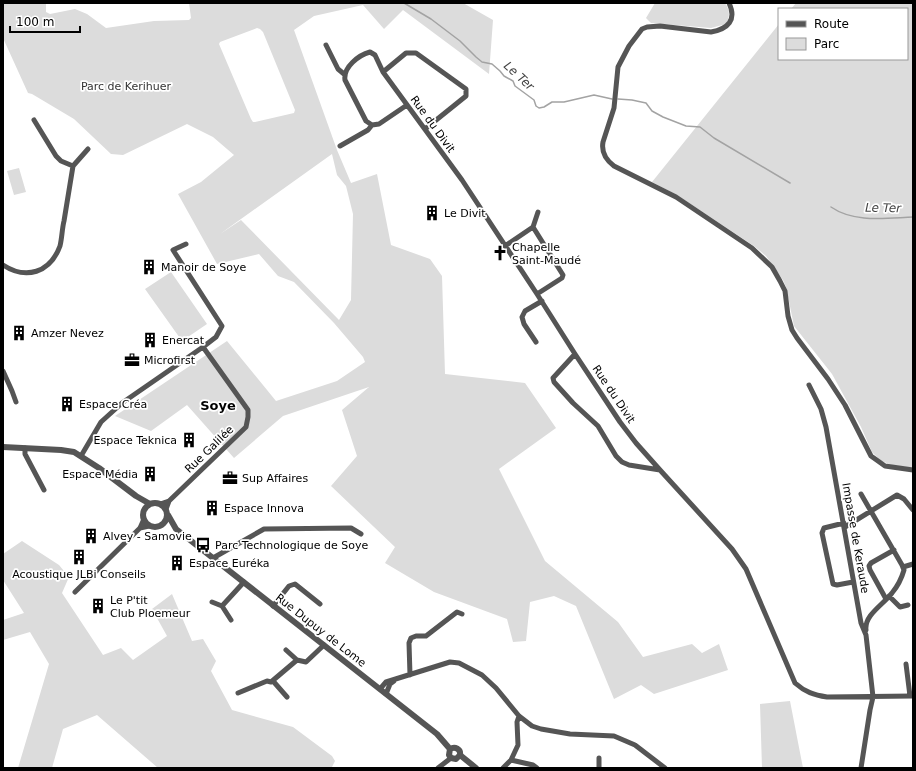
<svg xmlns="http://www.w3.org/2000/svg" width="916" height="771" font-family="'DejaVu Sans',sans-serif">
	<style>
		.green { fill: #dcdcdc; fill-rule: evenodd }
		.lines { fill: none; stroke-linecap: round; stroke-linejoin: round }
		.stream { stroke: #a3a3a3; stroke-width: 1.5 }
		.minor { stroke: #555; stroke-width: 5 }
		.tertiary { stroke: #555; stroke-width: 6 }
		.labels { text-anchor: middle; stroke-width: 3.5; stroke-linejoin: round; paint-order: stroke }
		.park-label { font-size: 11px; fill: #333; stroke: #fff }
		.street-label { font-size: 11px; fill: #000; stroke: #fff }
		.poi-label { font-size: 11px; fill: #000; stroke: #fff; text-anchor: start }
		.water-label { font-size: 12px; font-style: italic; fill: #444; stroke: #fff }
		.quarter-label { font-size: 13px; font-weight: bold; fill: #000; stroke: #fff }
	</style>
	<rect width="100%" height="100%" fill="#fff"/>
	<path class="green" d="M 3,3 L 46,3 L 46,12 L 50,14 L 75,9 L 87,14 L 106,28 L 154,21 L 189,20 L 191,18 L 189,3 L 463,3 L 493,20 L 489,74 L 403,10 L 384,29 L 363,5 L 314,16 L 294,30 L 337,150 L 351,183 L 377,174 L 391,245 L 430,259 L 442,276 L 445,374 L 525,383 L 556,428 L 499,469 L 545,561 L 618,622 L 643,657 L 692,644 L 702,653 L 719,644 L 728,670 L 654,694 L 641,685 L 614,699 L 576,606 L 554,596 L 530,602 L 526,641 L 513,642 L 507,619 L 434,592 L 385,563 L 395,547 L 331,486 L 357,456 L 342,410 L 369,387 L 283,416 L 234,458 L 187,405 L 151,431 L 115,416 L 227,341 L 276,401 L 337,381 L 365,362 L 363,357 L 334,323 L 294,282 L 278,276 L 259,254 L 217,264 L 178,194 L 201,182 L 234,155 L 213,137 L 187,124 L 123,155 L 111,154 L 74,119 L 32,94 L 28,93 L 3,38 ZM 257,28 L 260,29 L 263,32 L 295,110 L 294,113 L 255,122 L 253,122 L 251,119 L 219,44 L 220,42 ZM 332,154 L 337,175 L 346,186 L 353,214 L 351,300 L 339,320 L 241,220 L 220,234 Z
		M 655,3 L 725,3 C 730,10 730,17 726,24 L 711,28 L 651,23 L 646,18 Z
		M 796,3 L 913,3 L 913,468 L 892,465 L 881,461 L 872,452 L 861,427 L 832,374 L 794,326 L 786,287 L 783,280 L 766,256 L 754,246 L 677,195 L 652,182 L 779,24 L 779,59 L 907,59 L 907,9 L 791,9 Z
		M 19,168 L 26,192 L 14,195 L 7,171 Z
		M 171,272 L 207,324 L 182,341 L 145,289 Z
		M 22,541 L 59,565 L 69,577 L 62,593 L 103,655 L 121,648 L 133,660 L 167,636 L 152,609 L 172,594 L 192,641 L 203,639 L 216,661 L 211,671 L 232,710 L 293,727 L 332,756 L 335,761 L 332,767 L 158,768 L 97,715 L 63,729 L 52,768 L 18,768 L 49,664 L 30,632 L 3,640 L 3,620 L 24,613 L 3,580 L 3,554 Z
		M 790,701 L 803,768 L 762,768 L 760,704 Z"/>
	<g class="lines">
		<path class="stream" d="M 404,3 L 431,19 L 460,41 L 476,57 L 482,62 L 492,64 L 500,71 L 504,76 L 513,81 L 515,86 L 534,100 L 536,106 L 539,108 L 544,107 L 552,102 L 564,102 L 594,95 L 612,99
			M 618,99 L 632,100 L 646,103 L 652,111 L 663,117 L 686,126 L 700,127 L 714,138 L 790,183
			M 831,207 C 854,223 886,218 913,217"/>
		<path class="minor" d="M 729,3 C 737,20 728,29 711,32 L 660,26 L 647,27 L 642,29 L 629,46 L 618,67 L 614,108 L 603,142 C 601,153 606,160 614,166 L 676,197 L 752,248 L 772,267 L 780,281 L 785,291 L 788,316 L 792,330 L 797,338 L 828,379 L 845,405 L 871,456 L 885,466 L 913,470
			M 326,45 L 338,69 L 344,74
			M 383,72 L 406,53 L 416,53 L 466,89 L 466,96 L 425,129
			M 407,105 L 379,124 L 372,125 L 366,121 L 345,80 C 343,67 359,55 370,52 L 375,55 L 383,72 L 462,180 L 537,294 L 575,354 L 620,422 L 636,443 L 660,470 L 732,549 L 746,569 L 795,683 C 805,692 814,695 827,697 L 913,696
			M 340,146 L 368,130 L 372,125
			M 73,166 L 88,149
			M 533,227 L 538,212
			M 505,246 L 533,227 L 563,275 L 562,278 L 537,294
			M 3,265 C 26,280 50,273 60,246 C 62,238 62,229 64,221 C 67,203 70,185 73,166 L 61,161 L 56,156 L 34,120
			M 536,342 L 524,324 L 522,317 L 525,311 L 542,301
			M 575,354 L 553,378 L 554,382 L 573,403 L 598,426 L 616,456 L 622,462 L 629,465 L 660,470
			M 3,371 L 12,391 L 16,402
			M 809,385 L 821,409 L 826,427 L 861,623 L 866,635 L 873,697 L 870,710 L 861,768
			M 25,448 L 25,454 L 44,490
			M 81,456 L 101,422 L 122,403 L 203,347
			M 861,494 L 902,565 L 904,570 C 902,577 897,587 892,593 C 884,604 864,615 866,630
			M 160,504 L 169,501
			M 166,509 L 169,501 L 246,427 L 248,417 L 248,410 L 203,347 L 216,337 L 222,326 L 173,250 L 186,244
			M 844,523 L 824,528 L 822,533 L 833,584 L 837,585 L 853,582
			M 845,527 L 897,495 L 904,499 L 913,510
			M 140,528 L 149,526
			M 213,558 L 264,529 L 351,528 L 361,534
			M 903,567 L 913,564
			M 75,592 L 140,528 L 144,519
			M 889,596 L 900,607 L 908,605
			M 886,599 L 870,570 L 869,566 L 871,563 L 894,550
			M 212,602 L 222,606 L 244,582
			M 222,606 L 231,620
			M 273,606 L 289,586 L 295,584 L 320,604
			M 286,650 L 297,660
			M 906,664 L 910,696
			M 410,675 L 409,643 L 411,638 L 416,636 L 426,636 L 457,612 L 462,614
			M 273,681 L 287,697
			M 380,689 L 386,682 L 450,662 L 459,663 L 482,675 L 496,688 L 519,716 L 532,726 L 541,729 L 570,734 L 614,736 L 635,745 L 665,768
			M 238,693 L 267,681 L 271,682 L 297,660 L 306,662 L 324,645
			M 386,694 L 390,684 L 394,681
			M 599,758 L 599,768
			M 511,760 L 518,745 L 517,722 L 519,716
			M 438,768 L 451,758
			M 503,768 L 511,760 L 533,765 L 537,768"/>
		<path class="tertiary" d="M 3,447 L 61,450 L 74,452 L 99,468 L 136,496 L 150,504
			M143 515a12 12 0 1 1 24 0a12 12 0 1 1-24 0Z
			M 168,515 L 176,529 L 437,734 L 450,749 L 449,755 L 451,758 L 456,759 L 460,755
			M 450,749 C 455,746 461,749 460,755 L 476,768"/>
	</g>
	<defs>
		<g id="building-bare" transform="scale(1.2)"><path d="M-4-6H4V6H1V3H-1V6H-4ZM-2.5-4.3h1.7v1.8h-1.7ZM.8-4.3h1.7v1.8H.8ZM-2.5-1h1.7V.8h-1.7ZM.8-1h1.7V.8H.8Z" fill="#000" stroke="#fff" stroke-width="2.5" paint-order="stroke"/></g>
		<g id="church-bare" transform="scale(1.2)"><path d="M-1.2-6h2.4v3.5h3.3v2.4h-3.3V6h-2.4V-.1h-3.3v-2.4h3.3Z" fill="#000" stroke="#fff" stroke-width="2.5" paint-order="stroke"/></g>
		<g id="office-bare" transform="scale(1.2)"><path d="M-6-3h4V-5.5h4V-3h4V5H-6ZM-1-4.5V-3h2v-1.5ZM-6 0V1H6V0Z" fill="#000" stroke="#fff" stroke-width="2.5" paint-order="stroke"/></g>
		<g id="bus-bare" transform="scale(1.2)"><path d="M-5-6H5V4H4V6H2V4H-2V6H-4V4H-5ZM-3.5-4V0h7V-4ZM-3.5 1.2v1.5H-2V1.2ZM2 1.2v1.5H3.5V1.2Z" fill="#000" stroke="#fff" stroke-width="2.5" paint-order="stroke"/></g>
	</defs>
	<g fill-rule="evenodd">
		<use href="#building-bare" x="432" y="213"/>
		<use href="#church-bare" x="500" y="253"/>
		<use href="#building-bare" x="149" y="267"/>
		<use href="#building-bare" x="19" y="333"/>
		<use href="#building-bare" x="150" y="340"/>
		<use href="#office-bare" x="132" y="360"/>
		<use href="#building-bare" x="67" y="404"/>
		<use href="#building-bare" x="189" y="440"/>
		<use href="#building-bare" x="150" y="474"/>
		<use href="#office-bare" x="230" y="478"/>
		<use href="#building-bare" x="212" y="508"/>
		<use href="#building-bare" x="91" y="536"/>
		<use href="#bus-bare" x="203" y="545"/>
		<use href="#building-bare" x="79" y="557"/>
		<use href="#building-bare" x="177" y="563"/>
		<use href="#building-bare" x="98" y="606"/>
	</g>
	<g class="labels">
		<g class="park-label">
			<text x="126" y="90">Parc de Kerihuer</text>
		</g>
		<g class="street-label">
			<text transform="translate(433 124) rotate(54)" y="4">Rue du Divit</text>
			<text transform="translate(614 394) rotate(56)" y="4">Rue du Divit</text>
			<text transform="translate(209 449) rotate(-44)" y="4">Rue Galilée</text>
			<text transform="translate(856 538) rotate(80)" y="4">Impasse de Keraude</text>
			<text transform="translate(321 630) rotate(38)" y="4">Rue Dupuy de Lome</text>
		</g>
		<g class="poi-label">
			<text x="444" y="217">Le Divit</text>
			<text x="512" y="251">Chapelle<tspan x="512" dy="13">Saint-Maudé</tspan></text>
			<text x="161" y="271">Manoir de Soye</text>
			<text x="31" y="337">Amzer Nevez</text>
			<text x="162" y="344">Enercat</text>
			<text x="144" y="364">Microfirst</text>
			<text x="79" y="408">Espace Créa</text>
			<text x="177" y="444" text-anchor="end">Espace Teknica</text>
			<text x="138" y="478" text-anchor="end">Espace Média</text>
			<text x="242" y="482">Sup Affaires</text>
			<text x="224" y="512">Espace Innova</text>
			<text x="103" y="540">Alvey - Samovie</text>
			<text x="215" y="549">Parc Technologique de Soye</text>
			<text x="189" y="567">Espace Euréka</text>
			<text x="79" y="578" text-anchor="middle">Acoustique JLBi Conseils</text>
			<text x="110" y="604">Le P'tit<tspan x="110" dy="13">Club Ploemeur</tspan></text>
		</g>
		<g class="water-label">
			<text transform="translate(519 76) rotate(43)" y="4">Le Ter</text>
			<text transform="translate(883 208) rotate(1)" y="4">Le Ter</text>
		</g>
		<g class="quarter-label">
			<text x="218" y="410">Soye</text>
		</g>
	</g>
	<rect width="916" height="771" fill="none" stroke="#000000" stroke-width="8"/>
	<rect x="778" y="8" width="130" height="52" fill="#ffffff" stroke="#999999"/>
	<rect x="786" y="21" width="20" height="6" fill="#555555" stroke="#999999"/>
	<text x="814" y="28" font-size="12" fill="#000000">Route</text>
	<rect x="786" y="38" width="20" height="12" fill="#dcdcdc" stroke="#999999"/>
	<text x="814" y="48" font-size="12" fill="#000000">Parc</text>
	<path d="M10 26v6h70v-6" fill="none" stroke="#000000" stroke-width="2"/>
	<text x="16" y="26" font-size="12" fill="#000000" stroke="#ffffff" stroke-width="3" paint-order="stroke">100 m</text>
</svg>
